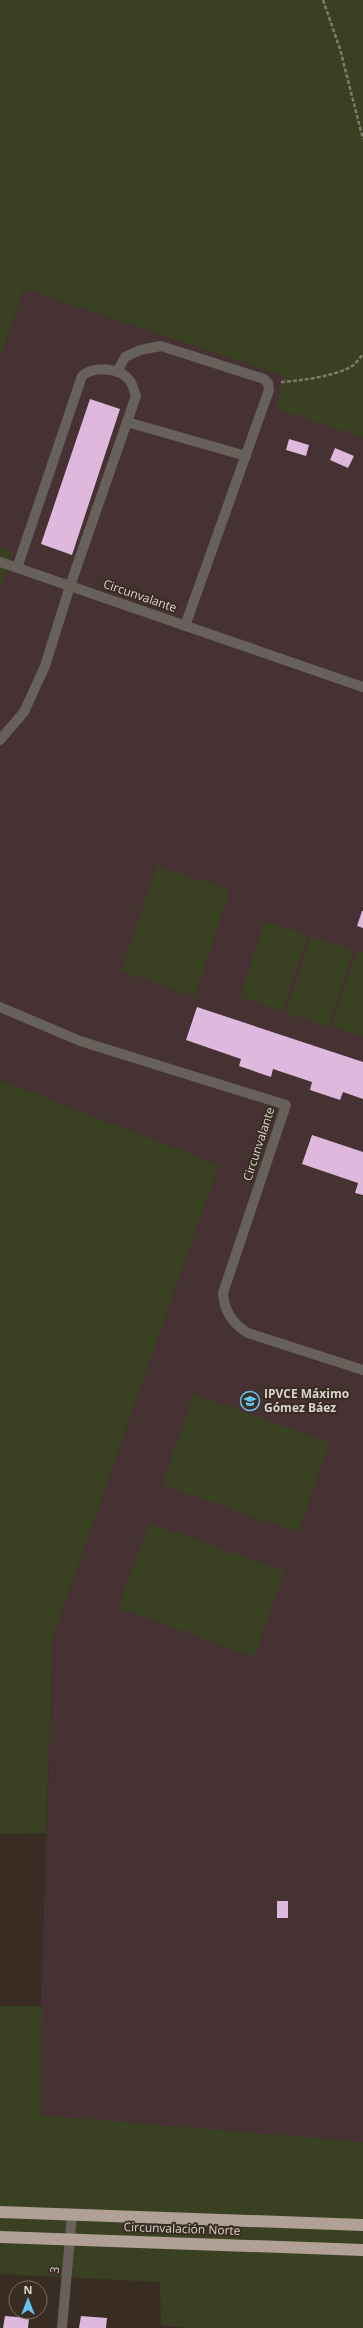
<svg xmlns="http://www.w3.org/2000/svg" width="363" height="2328" font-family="'Open Sans',sans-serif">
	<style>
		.education { fill: #463133 }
		.green { fill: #394122 }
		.building { fill: #dfb8dd }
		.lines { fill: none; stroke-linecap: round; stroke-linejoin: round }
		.path { stroke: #837970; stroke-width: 2.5; stroke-dasharray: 4 2; stroke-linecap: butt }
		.minor { stroke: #67605b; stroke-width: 10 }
		.highway { stroke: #b1a096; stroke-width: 12 }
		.labels { text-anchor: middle; stroke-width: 4; stroke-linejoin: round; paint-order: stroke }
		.street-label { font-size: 12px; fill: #dbd3cc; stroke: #392d23 }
		.poi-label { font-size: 12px; font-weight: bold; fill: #dbd3cc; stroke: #392d23; text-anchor: start }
	</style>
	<rect width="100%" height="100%" fill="#392d23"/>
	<path class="education" d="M 24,289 L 285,376 L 277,409 L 363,438 L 363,2144 L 37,2118 L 53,1637 L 219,1165 L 0,1080 L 0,590 L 13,553 L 0,548 L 0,360 Z"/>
	<path class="green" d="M 0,0 L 363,0 L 363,438 L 276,409 L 284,376 L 24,289 L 0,359 Z
		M 0,548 L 14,553 L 0,590 Z
		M 157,866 L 230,890 L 195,996 L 121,971 Z
		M 265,921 L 308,935 L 283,1011 L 240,997 Z
		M 311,936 L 354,950 L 329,1027 L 286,1013 Z
		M 357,951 L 363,953 L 363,1037 L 332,1027 Z
		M 0,1080 L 219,1165 L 53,1637 L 46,1833 L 0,1834 Z
		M 194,1394 L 330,1442 L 298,1532 L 162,1485 Z
		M 149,1523 L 285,1571 L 254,1657 L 118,1608 Z
		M 0,2006 L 42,2006 L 41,2115 L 363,2142 L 363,2328 L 191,2328 L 161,2325 L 160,2282 L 0,2274 Z"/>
	<path class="building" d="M 90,399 L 120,409 L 72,555 L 41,544 Z
		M 289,439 L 309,445 L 306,456 L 286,450 Z
		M 335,448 L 354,456 L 348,468 L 330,460 Z
		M 362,911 L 363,911 L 363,928 L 357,926 Z
		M 197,1007 L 363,1062 L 363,1099 L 343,1092 L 340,1100 L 310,1090 L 312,1082 L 273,1069 L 271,1077 L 239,1066 L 241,1059 L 186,1040 Z
		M 312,1135 L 363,1152 L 363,1195 L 355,1193 L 358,1183 L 302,1164 Z
		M 277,1901 L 288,1901 L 288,1918 L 277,1918 Z
		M 5,2316 L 29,2318 L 28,2328 L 3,2328 Z
		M 81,2316 L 107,2318 L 106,2328 L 79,2328 Z"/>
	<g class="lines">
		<path class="path" d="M 323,0 L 340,49 L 363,139
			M 281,382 C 299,381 337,376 352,366 C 356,363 360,358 363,354"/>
		<path class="minor" d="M 117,372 L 125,357 L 140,350 L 161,346 L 264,379 L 268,383 L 269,390 L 185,626
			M 127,422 L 246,456
			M 0,562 L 70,586 L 136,396 C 134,391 133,385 130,381 C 120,367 94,366 82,376 L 17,568
			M 0,740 L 24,712 L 45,666 L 70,586 L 363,687
			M 0,1007 L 80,1041 L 286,1105 L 223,1293 C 224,1311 233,1324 248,1333 L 363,1370
			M 62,2328 L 72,2215"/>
		<path class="highway" d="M 0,2212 L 363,2225
			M 0,2237 L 363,2250"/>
	</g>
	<defs>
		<g id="school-ring" transform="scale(1)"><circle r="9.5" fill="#392d23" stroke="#67c4f0" stroke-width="1.5"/><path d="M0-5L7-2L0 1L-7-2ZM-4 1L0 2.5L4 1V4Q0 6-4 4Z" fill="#67c4f0"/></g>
	</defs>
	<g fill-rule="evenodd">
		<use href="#school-ring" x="250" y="1401"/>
	</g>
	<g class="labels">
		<g class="street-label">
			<text transform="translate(140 596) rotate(19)" y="4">Circunvalante</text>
			<text transform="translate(259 1144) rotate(-72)" y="4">Circunvalante</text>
			<text transform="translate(182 2229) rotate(2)" y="4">Circunvalación Norte</text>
			<text transform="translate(55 2270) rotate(-84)" y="4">3</text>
		</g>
		<g class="poi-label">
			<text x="264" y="1398">IPVCE Máximo<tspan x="264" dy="14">Gómez Báez</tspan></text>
		</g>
	</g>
	<g transform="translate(28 2300)"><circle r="19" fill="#392d23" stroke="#7a6f67"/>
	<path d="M0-3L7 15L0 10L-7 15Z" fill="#67c4f0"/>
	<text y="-6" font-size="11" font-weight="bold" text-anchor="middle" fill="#dbd3cc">N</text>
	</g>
</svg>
